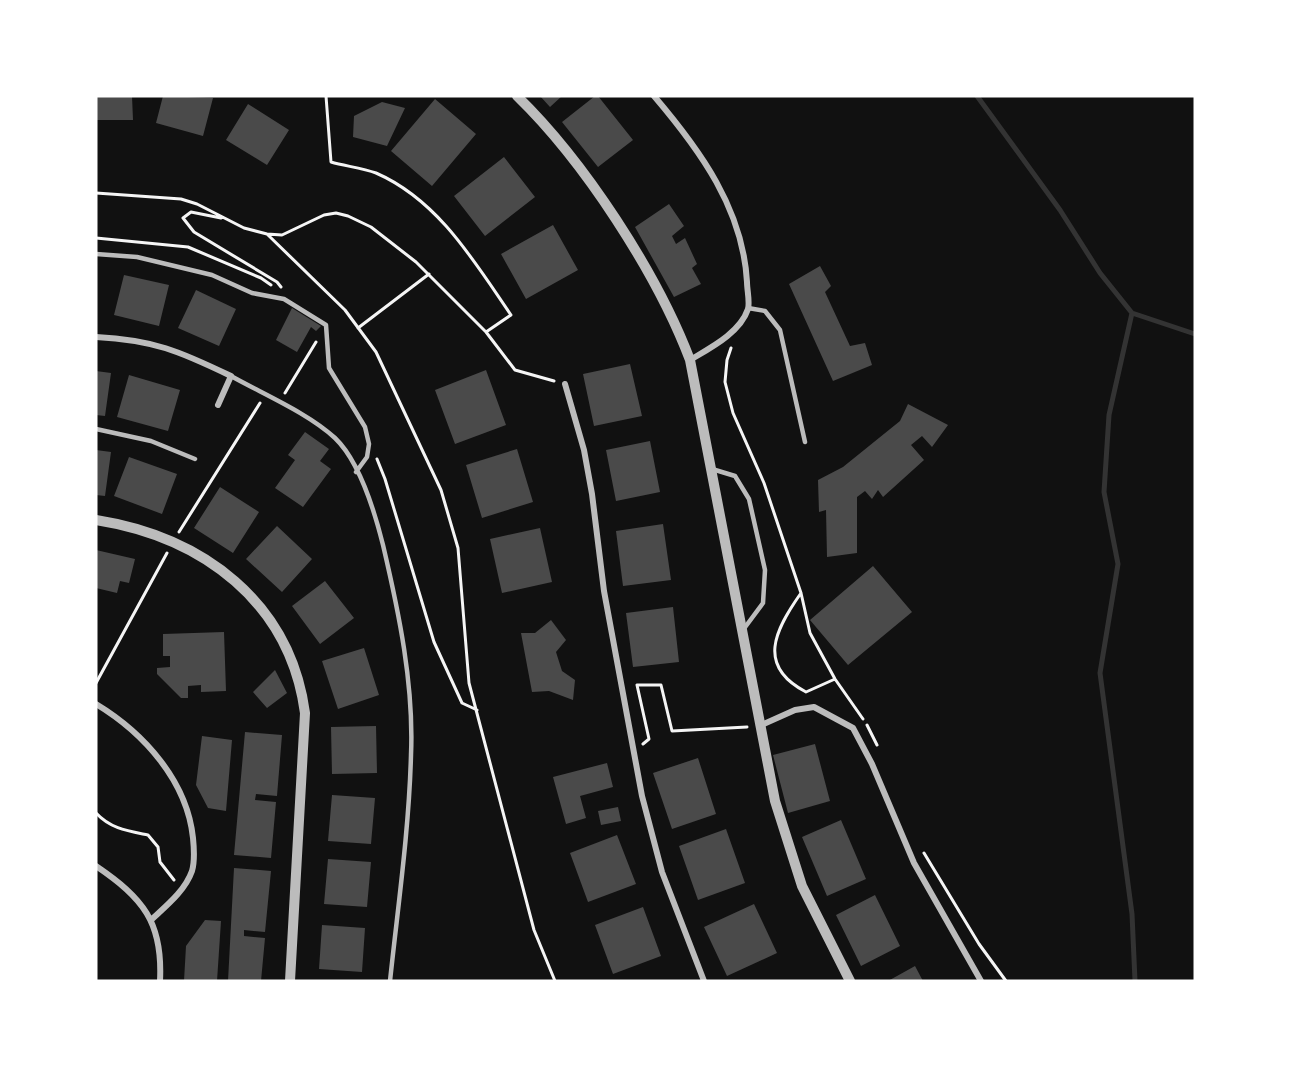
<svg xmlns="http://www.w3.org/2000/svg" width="1291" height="1077" font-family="Montserrat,sans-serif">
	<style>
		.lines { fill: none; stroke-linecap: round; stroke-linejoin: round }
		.stream { stroke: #333; stroke-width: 5 }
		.building { fill: #4a4a4a }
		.path { stroke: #f5f5f5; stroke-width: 3 }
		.service { stroke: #bcbcbc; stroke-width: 4.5 }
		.minor { stroke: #bcbcbc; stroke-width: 6 }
		.tertiary { stroke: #bcbcbc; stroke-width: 10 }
	</style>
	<rect width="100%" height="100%" fill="#111"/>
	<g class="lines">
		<path class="stream" d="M 977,96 L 1060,210 L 1100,273 L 1132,313 L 1195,334
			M 1132,313 L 1109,415 L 1104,492 L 1118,564 L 1100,673 L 1132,914 L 1135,981"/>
	</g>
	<path class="building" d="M 96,96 L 132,96 L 133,120 L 96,120 Z
		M 163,96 L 213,98 L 203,136 L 156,123 Z
		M 540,96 L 562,96 L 550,107 Z
		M 595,96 L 598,96 L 633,140 L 598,167 L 562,122 Z
		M 435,99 L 476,134 L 432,186 L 391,151 Z
		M 382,102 L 405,108 L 387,146 L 353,137 L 354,116 Z
		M 248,104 L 289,130 L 267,165 L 226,140 Z
		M 504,157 L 535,197 L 485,236 L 454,196 Z
		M 669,204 L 684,226 L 672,236 L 676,244 L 685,238 L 697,264 L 692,268 L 701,284 L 674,297 L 635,227 Z
		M 553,225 L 578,270 L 526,299 L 501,254 Z
		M 820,266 L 831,286 L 825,292 L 850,346 L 865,343 L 872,365 L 833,381 L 789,284 Z
		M 124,275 L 169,285 L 159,326 L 114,315 Z
		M 196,290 L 236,309 L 219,346 L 178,328 Z
		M 292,308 L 321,326 L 316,331 L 311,327 L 297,352 L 276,340 Z
		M 630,364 L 642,416 L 594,426 L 583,374 Z
		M 486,370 L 506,425 L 455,444 L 435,390 Z
		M 96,371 L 111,373 L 105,416 L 96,415 Z
		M 129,375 L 180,390 L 168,431 L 117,417 Z
		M 908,404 L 948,425 L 932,447 L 922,436 L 911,445 L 924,460 L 883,497 L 878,490 L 872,499 L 865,491 L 857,497 L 857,553 L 827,557 L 826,510 L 819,512 L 818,480 L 843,467 L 900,421 Z
		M 305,432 L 329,449 L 320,461 L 331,469 L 303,507 L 275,488 L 295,460 L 288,455 Z
		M 650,441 L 660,492 L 616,501 L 606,450 Z
		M 517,449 L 533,502 L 482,518 L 466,465 Z
		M 96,450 L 111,452 L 105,496 L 96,495 Z
		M 129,457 L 177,474 L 162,514 L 114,496 Z
		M 220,487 L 259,512 L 233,553 L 194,528 Z
		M 663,524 L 671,580 L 623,586 L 616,531 Z
		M 277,526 L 312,559 L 282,592 L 246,559 Z
		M 540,528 L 552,582 L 502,593 L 490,539 Z
		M 96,550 L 135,559 L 129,583 L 120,581 L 117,593 L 96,588 Z
		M 873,566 L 912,612 L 848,665 L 810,620 Z
		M 325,581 L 354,618 L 320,644 L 292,606 Z
		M 673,607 L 679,662 L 633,667 L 626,613 Z
		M 551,620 L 566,640 L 556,652 L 562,671 L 575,680 L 573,700 L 549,691 L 532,692 L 521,633 L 535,633 Z
		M 224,632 L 226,691 L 201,692 L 201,685 L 188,686 L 188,698 L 181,698 L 157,674 L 157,668 L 170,667 L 170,656 L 163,656 L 163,634 Z
		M 364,648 L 379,695 L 338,709 L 322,661 Z
		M 275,670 L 287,693 L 267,708 L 253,692 Z
		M 376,726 L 377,773 L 332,774 L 331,727 Z
		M 245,732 L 282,735 L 277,796 L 256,794 L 255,800 L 276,802 L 271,858 L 234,855 Z
		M 202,736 L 232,740 L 226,811 L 208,808 L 196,785 Z
		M 815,744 L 830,801 L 788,813 L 773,755 Z
		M 698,758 L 716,814 L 672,829 L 653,773 Z
		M 607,763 L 613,787 L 580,796 L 586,818 L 566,824 L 553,777 Z
		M 332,795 L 375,798 L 371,844 L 328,841 Z
		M 618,807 L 621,821 L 601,825 L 598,811 Z
		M 841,820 L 866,879 L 827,896 L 802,837 Z
		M 726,829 L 745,883 L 698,900 L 679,846 Z
		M 617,835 L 636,884 L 588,902 L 570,853 Z
		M 328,859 L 371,862 L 367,907 L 324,904 Z
		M 234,868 L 271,871 L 265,932 L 244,930 L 244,936 L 265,938 L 261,981 L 228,981 Z
		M 875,895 L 900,946 L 861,966 L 836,915 Z
		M 754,904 L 777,953 L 727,976 L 704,927 Z
		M 643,907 L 661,956 L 613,974 L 595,925 Z
		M 205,920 L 221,921 L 217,981 L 184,981 L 186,946 Z
		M 322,925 L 365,928 L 362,972 L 319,969 Z
		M 915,966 L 923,981 L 888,981 Z"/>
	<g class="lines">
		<path class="path" d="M 326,96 L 331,162 C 345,166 362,168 376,173 C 438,200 474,261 511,315 L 486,332
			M 96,193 L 181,199 L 197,204 L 244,228 L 267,234 L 282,235 L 324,215 L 336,213 L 348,216 L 371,227 L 416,262 L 486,332 L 515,370 L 554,381
			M 221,218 L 191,212 L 183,218 L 194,232 L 277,282 L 281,287
			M 267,234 L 345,310 L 376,352 L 441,490 L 458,548 L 469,683 L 534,930 L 555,981
			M 96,238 L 188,247 L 261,278 L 271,285
			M 358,328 L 429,274
			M 731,348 L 727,360 L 725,382 L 733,413 L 764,483 L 801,593 L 810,633 L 835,679 L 863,719
			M 285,393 L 316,342
			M 377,459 L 385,479 L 434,642 L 462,703 L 477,710
			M 179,532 L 260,403
			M 801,593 C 775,630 756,666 806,692 L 835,679
			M 96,683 L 167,553
			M 867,725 L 877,745
			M 643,744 L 649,739 L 637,685 L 661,685 L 672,731 L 747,727
			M 96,813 C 111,829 128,831 148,835 L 158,847 L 160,862 L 174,880
			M 924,853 L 979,944 L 1006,981"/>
		<path class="service" d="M 96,254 L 137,257 L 212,275 L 252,293 L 284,299 L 326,325 L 329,368 L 365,427 L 369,444 L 367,457 L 356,472
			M 748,308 L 765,311 L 780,330 L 805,442
			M 231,376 C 263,394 308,413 335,438 C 359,461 375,513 383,545 C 399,613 414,685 411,755 C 409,830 398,906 390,981
			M 96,429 L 151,441 L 195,459
			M 712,469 L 735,476 L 749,499 L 765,570 L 763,603 L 743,630"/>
		<path class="minor" d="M 654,96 C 700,150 743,209 747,282 C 747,290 750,302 748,309 C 740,333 710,348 690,360
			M 96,337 C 154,340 179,351 231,376 L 218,405
			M 565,384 L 584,450 L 592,494 L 604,591 L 642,796 L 662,872 L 704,981
			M 96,704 C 144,733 187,781 193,838 C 194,848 195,861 192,871 C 185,891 166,906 151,920
			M 759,726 L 795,710 L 814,707 L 853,728 L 872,764 L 914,863 L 981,981
			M 96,866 C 143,898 163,922 160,981"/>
		<path class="tertiary" d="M 517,96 C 584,161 657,273 690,360 L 775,801 L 802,886 L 850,981
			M 96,520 C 203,537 290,602 305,713 L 290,981"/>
	</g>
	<rect width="1291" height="1077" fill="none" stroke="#ffffff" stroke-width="195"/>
</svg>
